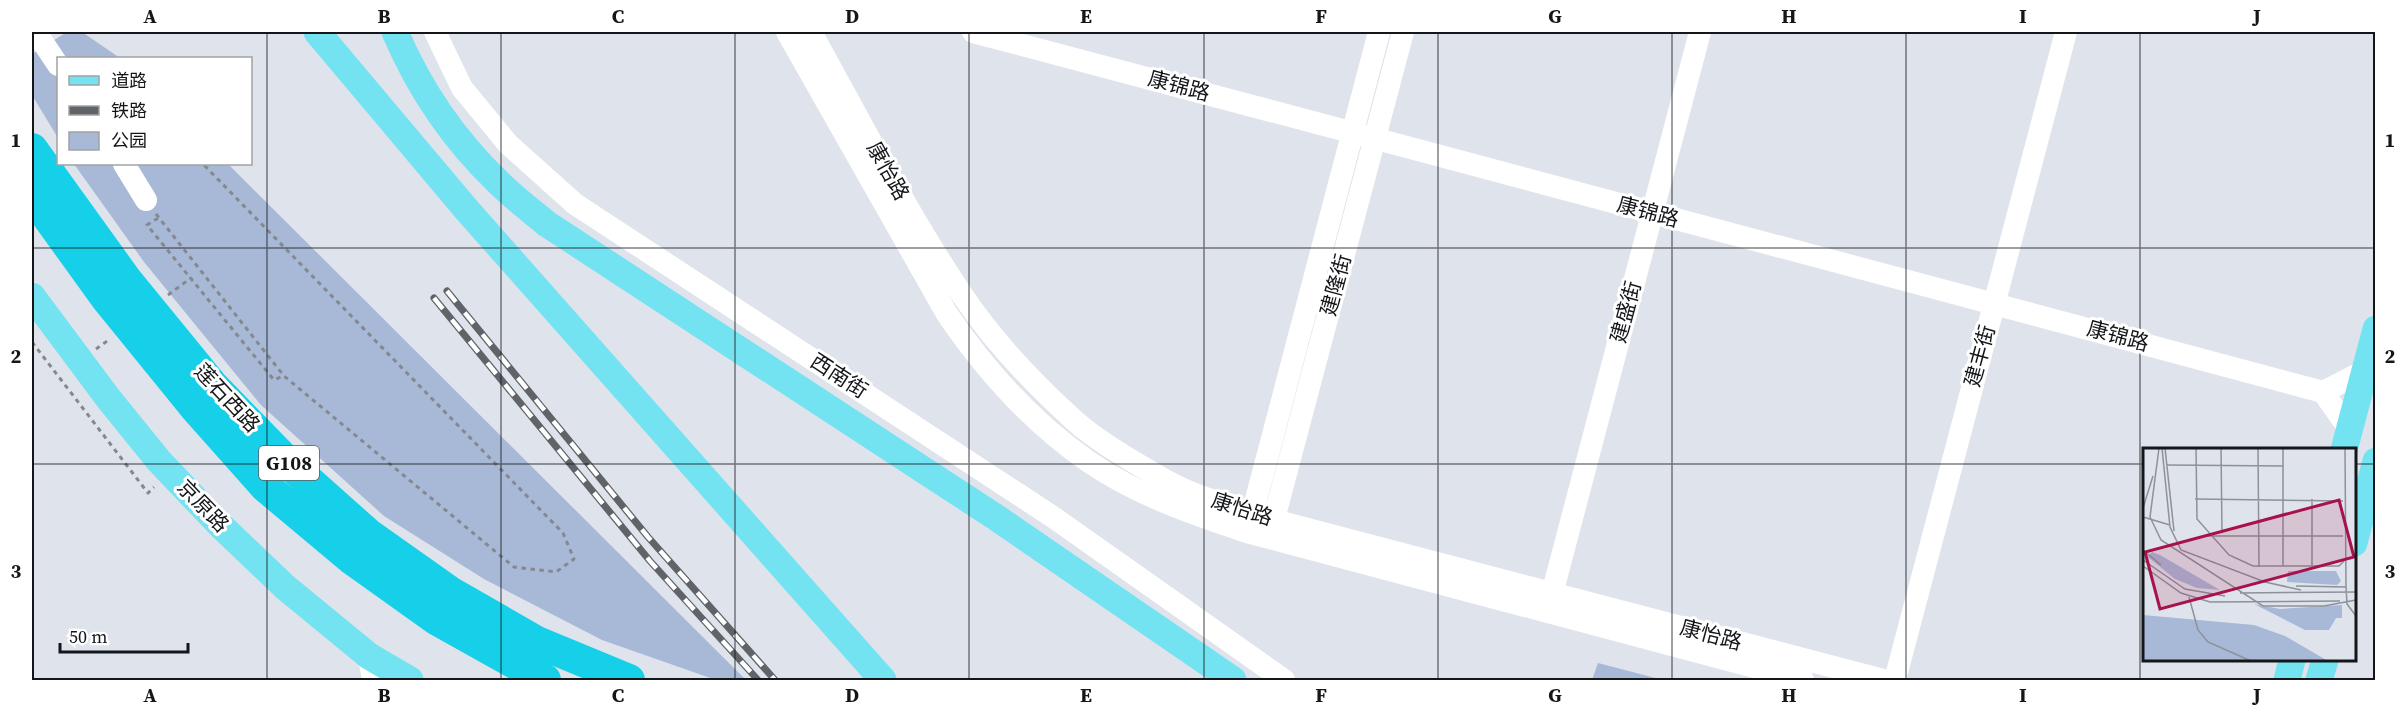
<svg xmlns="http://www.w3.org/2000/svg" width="2407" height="712" font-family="'Source Serif 4','Noto Sans SC',serif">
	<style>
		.green { fill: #a8b8d7 }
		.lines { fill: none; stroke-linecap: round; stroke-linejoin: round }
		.path { stroke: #85888e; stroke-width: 3; stroke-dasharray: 4.5 4.5; stroke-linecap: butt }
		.minor { stroke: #fff; stroke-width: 22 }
		.major { stroke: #73e3f1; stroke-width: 27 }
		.highway { stroke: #15d0e8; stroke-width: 32 }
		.rail-casing { stroke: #606368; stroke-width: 7 }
		.rail { stroke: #fff; stroke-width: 4.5; stroke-dasharray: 14; stroke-linecap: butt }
		.grid { fill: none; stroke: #141619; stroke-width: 1.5; stroke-opacity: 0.55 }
		.labels { text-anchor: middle; stroke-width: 6; stroke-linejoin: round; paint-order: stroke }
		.shield { fill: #fff; stroke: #5a5c5e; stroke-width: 1.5 }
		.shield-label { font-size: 20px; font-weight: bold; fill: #141619 }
		.street-label { font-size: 21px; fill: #141619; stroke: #fff }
		.inset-road { fill: none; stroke: #8e9198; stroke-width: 1.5 }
		.view { fill: #a7124a; fill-opacity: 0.15; stroke: #a7124a; stroke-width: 3 }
		.inset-edge { fill: none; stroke: #141619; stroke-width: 3 }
		.neatline { fill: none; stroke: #141619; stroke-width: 2 }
		.grid-label { font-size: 20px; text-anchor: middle; font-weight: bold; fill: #141619 }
	</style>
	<rect width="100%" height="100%" fill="#dfe3ec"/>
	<path class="green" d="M 67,32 L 82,32 L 120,58 L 58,58 L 58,138 L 32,95 L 32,54 Z
		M 74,164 L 228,164 L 745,679 L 716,680 L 602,640 L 484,579 L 384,516 L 261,405 L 144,262 Z
		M 1598,663 L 1663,680 L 1592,680 Z"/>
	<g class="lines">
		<path class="path" d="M 156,214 L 284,376 L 514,567 L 556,572 L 574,559 L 563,533 L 203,164
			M 158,218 L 147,225 L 274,380 L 283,376
			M 168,295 L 191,278
			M 32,342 L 148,493 L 154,487
			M 96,349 L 110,339"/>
		<path class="minor" d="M 36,32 L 58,65
			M 435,32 L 462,88 L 508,144 L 575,204 L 1053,517 L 1284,680
			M 787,32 L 947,314 C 985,370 1033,423 1089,462 C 1137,495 1193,514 1247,532 L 1803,680
			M 811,32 C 860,120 906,212 963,296 C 994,342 1034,384 1075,421 C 1097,441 1140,466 1167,481 C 1200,499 1237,508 1273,520 L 1883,680
			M 973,32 C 1423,152 1874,269 2323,392 L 2349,429
			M 124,164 L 146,200
			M 2323,392 L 2364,371
			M 1249,526 L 1379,32
			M 1270,534 L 1403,32
			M 1552,594 L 1700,32
			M 369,656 L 373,680
			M 1895,680 L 2066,32"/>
		<path class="major" d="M 317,32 L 466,209 L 883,680
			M 395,32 C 419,88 454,140 498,182 C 513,197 530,210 547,224 L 997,518 L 1233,680
			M 32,296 L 108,398 L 159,461 L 222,527 L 285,587 L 369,656 L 410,680
			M 2344,450 L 2376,329
			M 2354,543 L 2376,461
			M 2287,680 L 2292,660
			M 2319,680 L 2325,660"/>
		<path class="highway" d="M 32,149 L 127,281 L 212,385 L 286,461 L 368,534 L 450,592 L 537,642 L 629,680
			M 32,195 L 107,299 L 194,406 L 266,487 L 352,559 L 436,619 L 545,680"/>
		<g class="rail-casing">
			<path id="rail" d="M 447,291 L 648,537 L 775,680
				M 434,298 L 650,561 L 758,680"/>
		</g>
		<use href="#rail" class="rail"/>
	</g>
	<path class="grid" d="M 267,32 L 267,680M 501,32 L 501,680M 735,32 L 735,680M 969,32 L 969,680M 1204,32 L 1204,680M 1438,32 L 1438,680M 1672,32 L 1672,680M 1906,32 L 1906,680M 2140,32 L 2140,680M 32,248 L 2376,248M 32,464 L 2144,464M 2354,464 L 2376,464"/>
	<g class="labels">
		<rect class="shield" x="259" y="446" width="60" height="34" rx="4.5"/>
		<g class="shield-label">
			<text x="289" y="470">G108</text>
		</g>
		<g class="street-label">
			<text transform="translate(1179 86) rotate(15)" y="7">康锦路</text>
			<text transform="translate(888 171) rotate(61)" y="7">康怡路</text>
			<text transform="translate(1648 212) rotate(15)" y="7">康锦路</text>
			<text transform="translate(1336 285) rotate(-75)" y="7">建隆街</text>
			<text transform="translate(1626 312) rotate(-75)" y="7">建盛街</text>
			<text transform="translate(2118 336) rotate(15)" y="7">康锦路</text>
			<text transform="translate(1980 356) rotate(-75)" y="7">建丰街</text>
			<text transform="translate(839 376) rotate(33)" y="7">西南街</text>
			<text transform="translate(227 398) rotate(47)" y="7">莲石西路</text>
			<text transform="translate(203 506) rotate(46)" y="7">京原路</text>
			<text transform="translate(1242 509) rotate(18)" y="7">康怡路</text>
			<text transform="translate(1711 635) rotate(15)" y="7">康怡路</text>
		</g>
	</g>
	<g transform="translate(2143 448)">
		<rect width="213" height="213" fill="#dfe3ec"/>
		<path d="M 9,104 L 17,107 L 77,142 L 54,140 L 32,131 L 5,109 ZM 145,123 L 193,123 L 198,133 L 194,137 L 144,134 ZM 111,156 L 137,161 L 199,157 L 199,170 L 193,170 L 186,182 L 162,182 ZM 0,167 L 111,177 L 142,188 L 185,213 L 0,213 Z" fill="#a8b8d7"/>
		<path class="inset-road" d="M 16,0 L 7,69 L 18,92 L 120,158 L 181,158 L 213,152M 19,0 L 27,79 L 38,102 L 122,134 L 158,142M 22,0 L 31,83M 53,0 L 54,71 L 86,107 L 110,118 L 196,118 L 201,113M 78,0 L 79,85M 115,0 L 116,119M 140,0 L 140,118M 202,0 L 203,139M 23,17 L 140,18M 52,51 L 200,53M 169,51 L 169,118M 0,60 L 10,28M 0,69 L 27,77M 65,88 L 200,88M 0,102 L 18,117M 0,112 L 42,141 L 82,148M 0,118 L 38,145 L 67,154 L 197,153M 153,138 L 203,139 L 204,156 L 213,168M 97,145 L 213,144M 46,149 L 55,182 L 65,194 L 108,213"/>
		<path class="view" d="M 196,52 L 211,109 L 17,161 L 2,104 Z"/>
		<rect width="213" height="213" class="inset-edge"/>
	</g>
	<rect width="2407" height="712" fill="none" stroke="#ffffff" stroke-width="66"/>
	<rect x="57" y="57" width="195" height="108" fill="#ffffff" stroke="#a1a2a3" stroke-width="1.5"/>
	<rect x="69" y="76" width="30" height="9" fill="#73e3f1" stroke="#a1a2a3" stroke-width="1.5"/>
	<text x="111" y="87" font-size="18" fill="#141619">道路</text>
	<rect x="69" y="106" width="30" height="9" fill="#606368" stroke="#a1a2a3" stroke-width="1.5"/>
	<text x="111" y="117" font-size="18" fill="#141619">铁路</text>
	<rect x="69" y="132" width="30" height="18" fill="#a8b8d7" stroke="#a1a2a3" stroke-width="1.5"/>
	<text x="111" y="147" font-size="18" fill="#141619">公园</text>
	<path d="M60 643v9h128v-9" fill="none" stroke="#141619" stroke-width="3"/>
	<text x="69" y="643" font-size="18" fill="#141619" stroke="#ffffff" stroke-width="4.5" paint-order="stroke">50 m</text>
	<rect x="33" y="33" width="2341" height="646" class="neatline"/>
	<g class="grid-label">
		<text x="150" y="23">A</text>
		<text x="384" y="23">B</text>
		<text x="618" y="23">C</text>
		<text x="852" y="23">D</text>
		<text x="1086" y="23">E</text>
		<text x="1321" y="23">F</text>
		<text x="1555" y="23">G</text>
		<text x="1789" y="23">H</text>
		<text x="2023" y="23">I</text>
		<text x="2257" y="23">J</text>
		<text x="16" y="147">1</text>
		<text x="2390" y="147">1</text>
		<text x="16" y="363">2</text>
		<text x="2390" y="363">2</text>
		<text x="16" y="578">3</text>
		<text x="2390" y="578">3</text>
		<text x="150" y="702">A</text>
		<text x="384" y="702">B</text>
		<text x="618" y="702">C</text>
		<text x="852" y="702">D</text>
		<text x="1086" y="702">E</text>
		<text x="1321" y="702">F</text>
		<text x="1555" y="702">G</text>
		<text x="1789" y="702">H</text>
		<text x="2023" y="702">I</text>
		<text x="2257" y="702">J</text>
	</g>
</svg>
